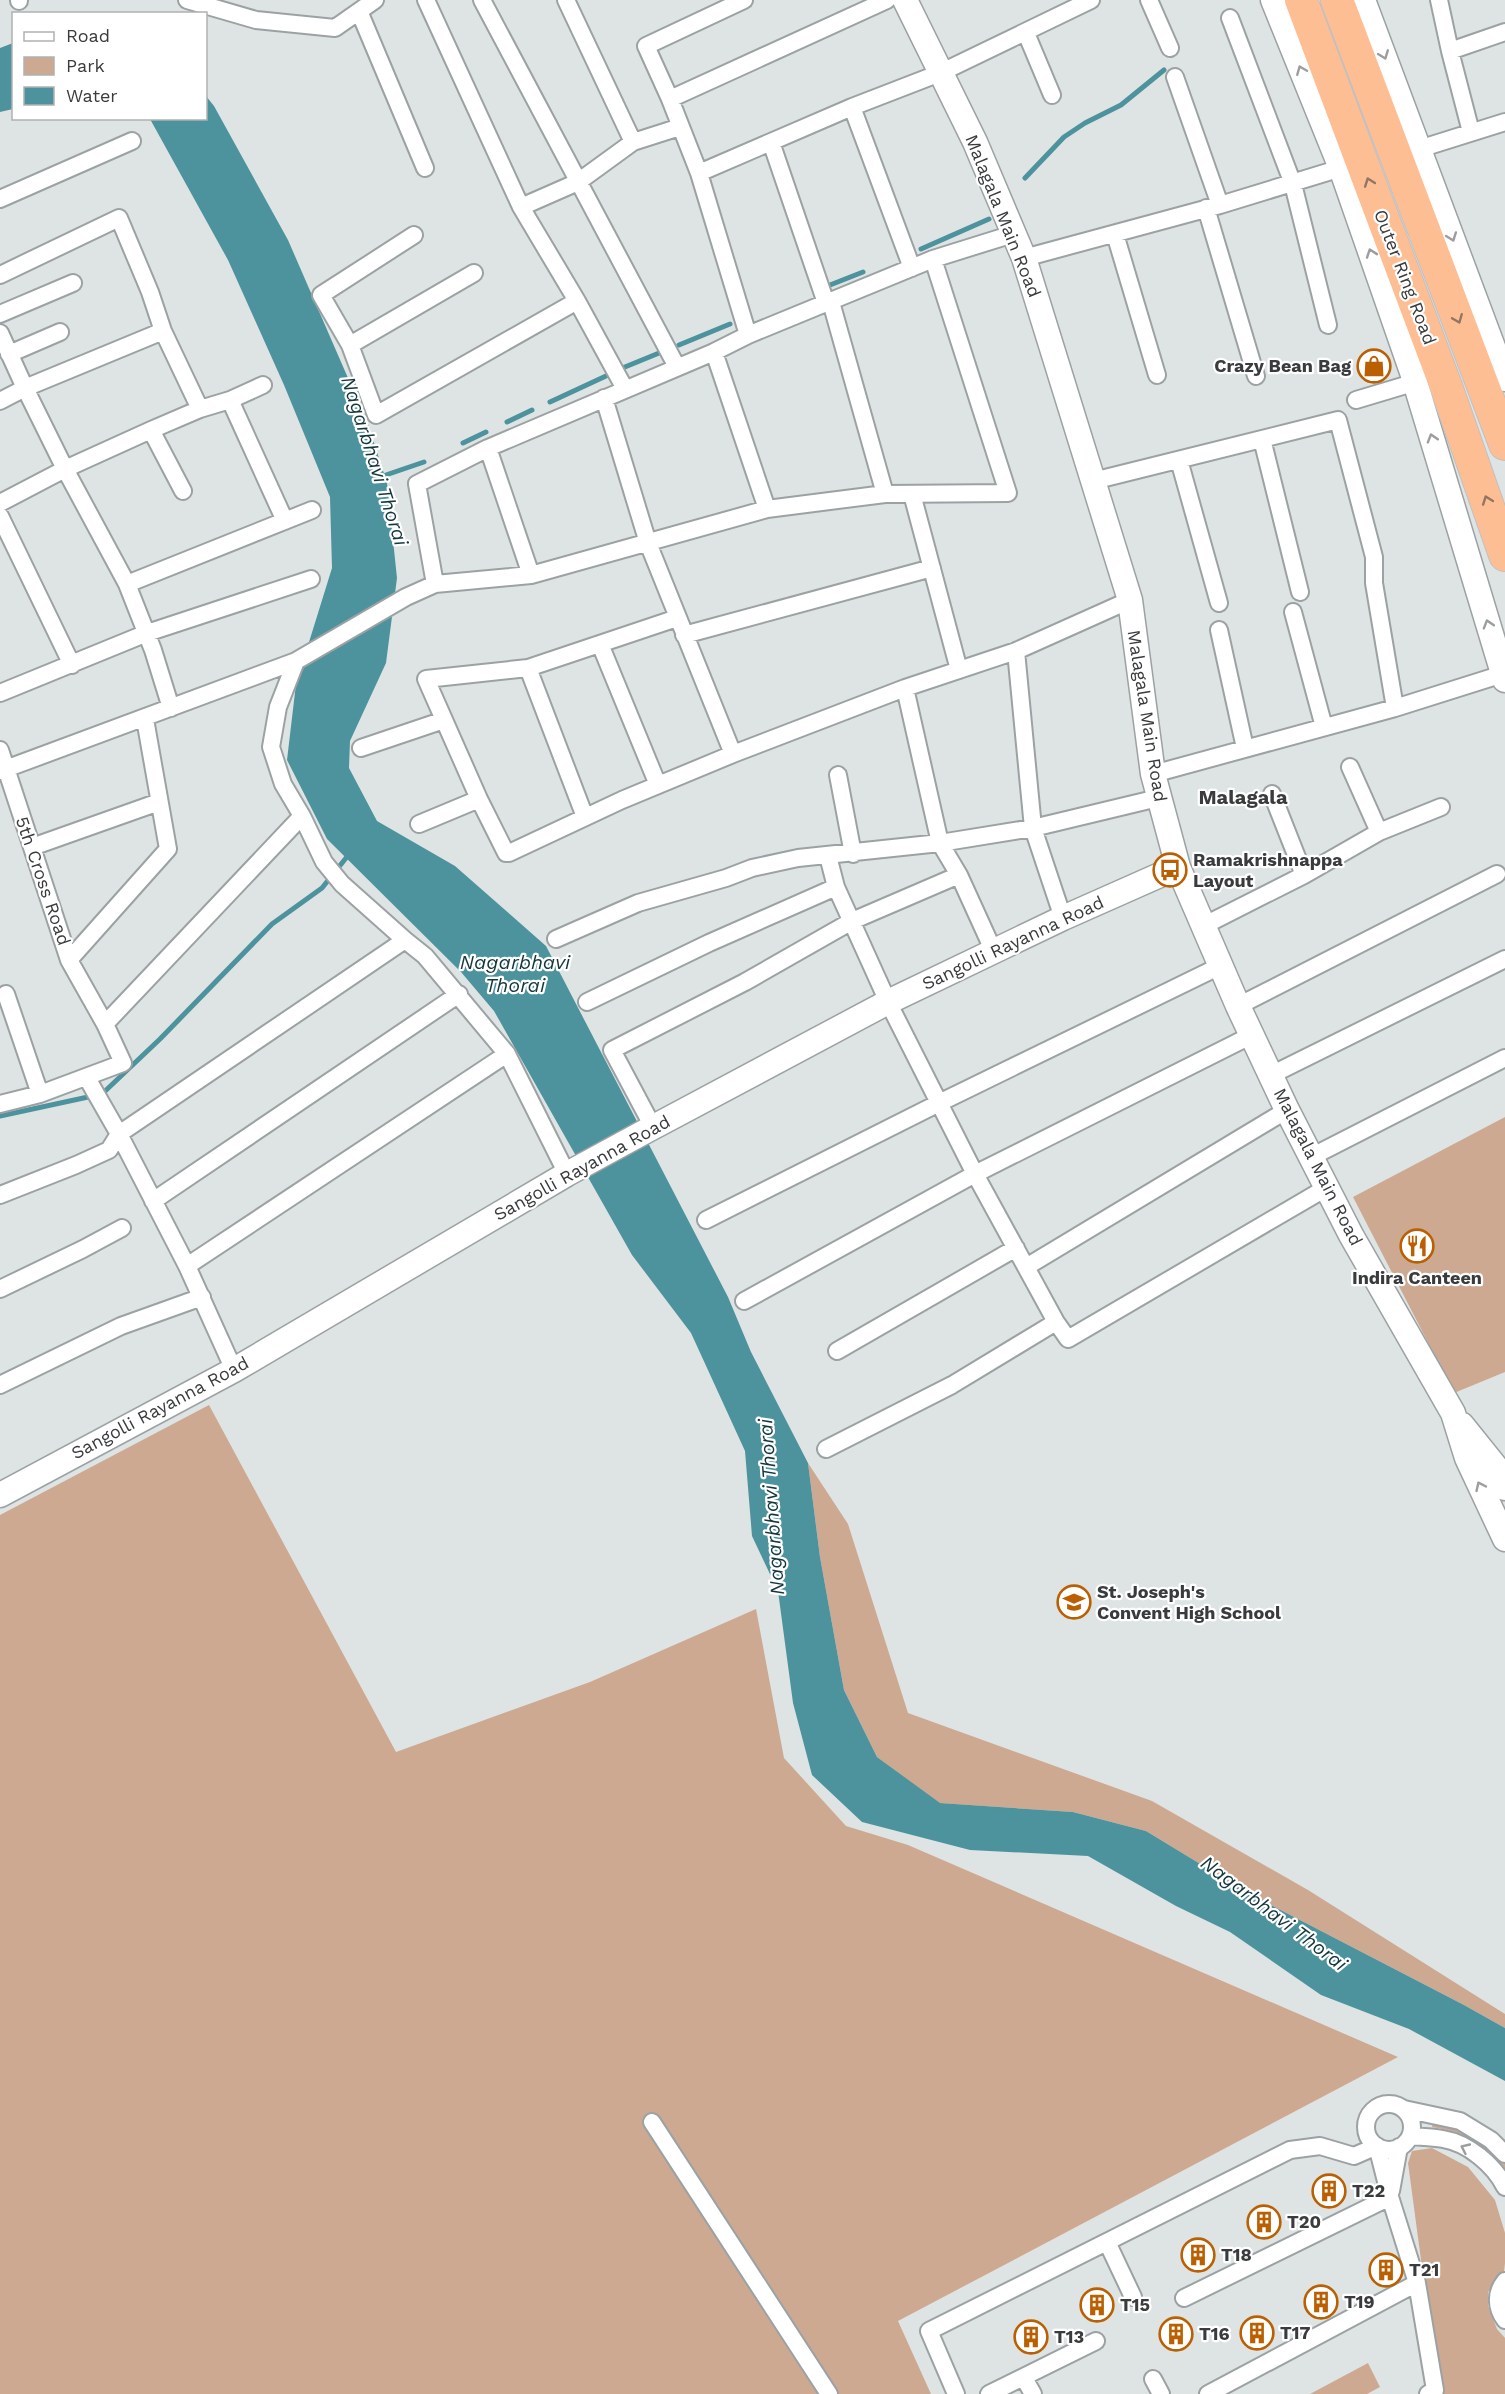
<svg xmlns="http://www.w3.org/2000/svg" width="1505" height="2394" font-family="'Work Sans',sans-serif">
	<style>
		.green { fill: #cea991 }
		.water { fill: #4d939e }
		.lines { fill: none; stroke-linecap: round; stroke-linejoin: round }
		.stream { stroke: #4d939e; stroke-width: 5 }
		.street-casing { stroke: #9ca2a3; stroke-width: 20 }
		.secondary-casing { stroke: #9ca2a3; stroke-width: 27 }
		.highway-casing { stroke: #c0c0c1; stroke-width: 34 }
		.street { stroke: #fff; stroke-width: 16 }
		.secondary { stroke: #fff; stroke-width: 24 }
		.highway { stroke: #febe94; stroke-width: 32 }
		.oneway { stroke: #9c9d9e }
		.oneway2 { stroke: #927664 }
		.labels { text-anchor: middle; stroke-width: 4.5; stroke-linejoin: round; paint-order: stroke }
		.street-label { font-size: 18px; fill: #393b3c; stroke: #fff }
		.poi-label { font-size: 18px; font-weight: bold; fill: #393b3c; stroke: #fff; text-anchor: start }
		.water-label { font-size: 20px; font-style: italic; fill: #14373d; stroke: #fff }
		.neighbourhood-label { font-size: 20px; font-weight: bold; fill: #393b3c; stroke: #fff }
	</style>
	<rect width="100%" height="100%" fill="#dee4e4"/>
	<path class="green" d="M 1505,1117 L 1505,1372 L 1454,1393 L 1353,1197 Z
		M 209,1405 L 396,1752 L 590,1682 L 756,1609 L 784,1758 L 846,1826 L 908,1845 L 1398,2057 L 898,2321 L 931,2394 L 0,2394 L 0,1515 Z
		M 808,1463 L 848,1524 L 908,1713 L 1152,1801 L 1308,1890 L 1505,2014 L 1505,2028 L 1464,2005 L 1248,1893 L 1146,1831 L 1073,1812 L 939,1803 L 877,1757 L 844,1690 L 820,1557 Z
		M 1433,2122 C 1468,2127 1481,2137 1505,2163 L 1505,2174 C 1481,2146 1470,2133 1432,2127 Z
		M 1432,2148 L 1468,2167 L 1495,2200 L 1505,2233 L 1505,2263 L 1504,2271 L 1488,2292 L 1488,2306 L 1497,2329 L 1505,2338 L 1505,2394 L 1439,2394 L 1408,2163 L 1412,2151 Z
		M 1368,2363 L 1380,2387 L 1367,2394 L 1310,2394 Z"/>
	<path class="water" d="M 13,43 L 13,109 L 0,112 L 0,48 Z
		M 206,96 L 214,106 L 288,240 L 368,424 L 387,483 L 397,578 L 386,663 L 350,741 L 349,768 L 377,821 L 455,866 L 546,946 L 728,1297 L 751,1352 L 808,1463 L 820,1557 L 844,1690 L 877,1757 L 940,1803 L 1073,1812 L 1146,1831 L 1248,1893 L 1464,2005 L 1505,2028 L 1505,2081 L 1409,2029 L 1321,1995 L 1230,1932 L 1176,1906 L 1088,1856 L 970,1850 L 862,1822 L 812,1775 L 793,1703 L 778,1591 L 752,1536 L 745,1451 L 691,1333 L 632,1255 L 494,1011 L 461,972 L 327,839 L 287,760 L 296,684 L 332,568 L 330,497 L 284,385 L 228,260 L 150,119 L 206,118 Z"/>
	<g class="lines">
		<path class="stream" d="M 1025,178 L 1064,137 L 1085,123 L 1121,105 L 1164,70
			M 921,249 L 989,219
			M 830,285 L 863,272
			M 679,345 L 730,324
			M 620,369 L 664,351
			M 550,402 L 606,376
			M 507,422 L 532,410
			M 463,443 L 486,432
			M 380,477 L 424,462
			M 0,1116 L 102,1094 L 160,1039 L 272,924 L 322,888 L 350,853"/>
		<g class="street-casing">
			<path id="street" d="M 19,0 L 19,1
				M 187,0 L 256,20 L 335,28 L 375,0
				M 482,0 L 677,367
				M 566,0 L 633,142
				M 744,0 L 646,46 L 670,99 L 699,173 L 748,335
				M 1149,0 L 1170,48
				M 1439,0 L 1450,51
				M 359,11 L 425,168
				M 1230,18 L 1293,184 L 1328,325
				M 1026,33 L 1052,95
				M 1175,77 L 1220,205
				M 670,99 L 887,0
				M 852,107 L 912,268
				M 1471,132 L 1450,51 L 1505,32
				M 771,142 L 826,303
				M 1419,149 L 1505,122
				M 699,173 L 852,107 L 940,73 L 1091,0
				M 0,199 L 132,141
				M 521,207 L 578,182 L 633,142 L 680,127
				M 1206,208 L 1256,376
				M 1115,234 L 1157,375
				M 414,235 L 321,295 L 350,345 L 376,415 L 577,301 L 521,207 L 426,0
				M 1024,258 L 1220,205 L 1341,168
				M 0,275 L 119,218 L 150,292 L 163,331 L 200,409
				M 577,301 L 625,389
				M 831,302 L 885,494
				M 0,314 L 73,283
				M 0,333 L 25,388 L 65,469 L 127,584 L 153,650 L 171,708
				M 350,345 L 474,273
				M 714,352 L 767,509
				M 9,354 L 60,332
				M 604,398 L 648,543 L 733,754
				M 230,400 L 263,385
				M 1356,400 L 1416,382
				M 0,401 L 25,388 L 163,331
				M 151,430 L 183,491
				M 1262,439 L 1300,592
				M 488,448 L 531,575
				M 1179,460 L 1219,603
				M 1093,481 L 1338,420 L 1374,557 L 1374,583 L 1395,708 L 1503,674
				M 912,494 L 959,670
				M 0,503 L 65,469 L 151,430 L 200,409 L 230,400 L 285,521
				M 0,516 L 72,665
				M 127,584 L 312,510
				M 435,584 L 417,484 L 488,448 L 714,352 L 748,335 L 933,259 L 1013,234
				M 1293,612 L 1324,727
				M 677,618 L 528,668 L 426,679 L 479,799 L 506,853 L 509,853 L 622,800 L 733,754 L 905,688 L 1016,651 L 1130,600
				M 1219,630 L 1245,748
				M 684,635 L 932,568
				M 600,644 L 658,785
				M 1016,651 L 1033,828 L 1063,918
				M 296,661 L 278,707 L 271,747 L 283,784 L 302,816 L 324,862 L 342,884 L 405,940
				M 528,668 L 585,817
				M 905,688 L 940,843 L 959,875
				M 0,693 L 147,633 L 311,579
				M 361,748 L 444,720
				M 0,750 L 69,960 L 105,1024 L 123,1063 L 40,1094
				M 1350,767 L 1379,832
				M 0,771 L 296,661 L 406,597 L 435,584 L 531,575 L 767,509 L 885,494 L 1008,493 L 933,259
				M 1153,774 L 1395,708
				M 838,775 L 853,854
				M 1272,794 L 1304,875
				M 419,824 L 479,799
				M 32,847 L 159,802
				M 828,856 L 836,887
				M 1203,926 L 1304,875 L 1379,832 L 1441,807
				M 556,939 L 638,903 L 726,878 L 752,868 L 798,858 L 940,843 L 1033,828 L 1158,798
				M 69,960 L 168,849 L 145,719
				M 587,1002 L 709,943 L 836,887 L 888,1002 L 975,1174 L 1056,1322 L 1068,1339 L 1326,1188
				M 1238,1006 L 1497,874
				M 105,1024 L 302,816
				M 507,1054 L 567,1174
				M 1271,1075 L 1505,959
				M 0,1104 L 40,1094 L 6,994
				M 653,1127 L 612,1050 L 745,982 L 852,921 L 959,875 L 994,952
				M 1311,1157 L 1505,1058
				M 0,1195 L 76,1165 L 109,1150 L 119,1134 L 87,1078
				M 153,1201 L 459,994
				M 706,1220 L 939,1103 L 1220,966
				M 187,1266 L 507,1054 L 425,956 L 405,940 L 119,1134 L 187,1266 L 234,1370
				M 1026,1267 L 1287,1110
				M 0,1289 L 83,1249 L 122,1228
				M 744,1301 L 975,1174 L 1252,1035
				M 837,1351 L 1016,1248
				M 0,1385 L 121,1326 L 202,1297
				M 826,1449 L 952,1385 L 1056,1322
				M1366 2127a23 23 0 1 1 46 0a23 23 0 1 1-46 0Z
				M 1404,2109 L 1460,2121 L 1491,2140 L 1505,2154
				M 652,2122 L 829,2394
				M 1410,2136 C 1421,2137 1432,2137 1443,2139 C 1468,2143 1494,2165 1505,2187
				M 1391,2191 L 1399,2147
				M 1107,2242 L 1133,2297
				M 1505,2281 C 1495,2293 1496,2308 1505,2320
				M 1184,2298 L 1390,2197
				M 1024,2378 L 1033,2394
				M 1153,2379 L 1161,2394
				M 956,2394 L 929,2331 L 1290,2150 L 1320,2146 L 1354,2156 L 1377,2146 L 1390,2197 L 1417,2283
				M 989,2394 L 1096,2341
				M 1208,2394 L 1417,2283 L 1435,2390 L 1428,2394"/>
		</g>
		<g class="secondary-casing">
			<path id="secondary" d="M 905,0 L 975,142 L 1024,258 L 1130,600 L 1153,774 L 1178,867 L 1238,1006 L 1287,1110 L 1351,1235 L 1453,1413 L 1467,1458 L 1505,1539
				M 1273,0 L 1341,168 L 1412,372 L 1505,680
				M 1363,0 L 1505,379
				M 1462,1425 L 1495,1466 L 1505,1488
				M 0,1495 L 234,1370 L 567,1174 L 646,1131 L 888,1002 L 1063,918 L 1178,867"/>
		</g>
		<g class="highway-casing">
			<path id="highway" d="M 1301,0 L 1447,389 L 1505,555
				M 1337,0 L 1505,444"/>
		</g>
		<use href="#street" class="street"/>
		<use href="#secondary" class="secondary"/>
		<use href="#highway" class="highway"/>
	</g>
	<defs><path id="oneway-chevron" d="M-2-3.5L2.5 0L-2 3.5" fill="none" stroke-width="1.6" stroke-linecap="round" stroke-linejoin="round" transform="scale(1.5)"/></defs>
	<g class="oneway">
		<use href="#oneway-chevron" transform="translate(1384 55) rotate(69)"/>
		<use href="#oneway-chevron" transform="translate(1301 70) rotate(-112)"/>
		<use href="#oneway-chevron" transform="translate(1452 237) rotate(70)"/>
		<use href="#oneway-chevron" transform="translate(1371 253) rotate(-109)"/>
		<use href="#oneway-chevron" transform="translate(1432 438) rotate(-107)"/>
		<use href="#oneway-chevron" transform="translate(1488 624) rotate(-107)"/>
		<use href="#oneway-chevron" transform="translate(1480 1486) rotate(-115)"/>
		<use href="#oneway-chevron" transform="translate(1465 2148) rotate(-155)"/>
	</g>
	<g class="oneway2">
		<use href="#oneway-chevron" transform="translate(1369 182) rotate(-110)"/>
		<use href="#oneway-chevron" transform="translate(1458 319) rotate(68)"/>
		<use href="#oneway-chevron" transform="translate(1487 500) rotate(-110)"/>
	</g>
	<defs>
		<g id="shop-ring" transform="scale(1.725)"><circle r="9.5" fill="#fff" stroke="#ba6002" stroke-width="1.5"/><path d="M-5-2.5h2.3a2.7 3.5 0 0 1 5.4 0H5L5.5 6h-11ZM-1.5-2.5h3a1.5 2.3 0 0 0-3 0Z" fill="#ba6002"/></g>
		<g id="bus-ring" transform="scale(1.725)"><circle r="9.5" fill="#fff" stroke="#ba6002" stroke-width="1.5"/><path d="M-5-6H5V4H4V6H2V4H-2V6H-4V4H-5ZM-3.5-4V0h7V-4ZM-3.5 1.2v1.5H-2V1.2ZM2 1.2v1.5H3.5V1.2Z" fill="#ba6002"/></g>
		<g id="restaurant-ring" transform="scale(1.725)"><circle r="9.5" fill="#fff" stroke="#ba6002" stroke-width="1.5"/><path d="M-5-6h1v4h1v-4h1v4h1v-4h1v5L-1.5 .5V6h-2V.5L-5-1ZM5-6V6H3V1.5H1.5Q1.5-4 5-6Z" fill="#ba6002"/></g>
		<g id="school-ring" transform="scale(1.725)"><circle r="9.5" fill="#fff" stroke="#ba6002" stroke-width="1.5"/><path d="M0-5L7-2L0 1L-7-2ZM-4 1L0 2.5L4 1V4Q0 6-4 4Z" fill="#ba6002"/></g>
		<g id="building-ring" transform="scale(1.725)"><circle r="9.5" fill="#fff" stroke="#ba6002" stroke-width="1.5"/><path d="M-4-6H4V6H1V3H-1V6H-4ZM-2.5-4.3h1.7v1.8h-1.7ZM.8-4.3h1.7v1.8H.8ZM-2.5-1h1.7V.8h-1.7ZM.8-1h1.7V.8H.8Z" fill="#ba6002"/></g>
	</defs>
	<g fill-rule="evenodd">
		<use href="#shop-ring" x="1374" y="366"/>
		<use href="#bus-ring" x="1170" y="870"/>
		<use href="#restaurant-ring" x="1417" y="1246"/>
		<use href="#school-ring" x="1074" y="1602"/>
		<use href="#building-ring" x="1329" y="2191"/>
		<use href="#building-ring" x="1264" y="2222"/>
		<use href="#building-ring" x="1198" y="2255"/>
		<use href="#building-ring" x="1386" y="2270"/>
		<use href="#building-ring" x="1321" y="2302"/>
		<use href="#building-ring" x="1097" y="2305"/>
		<use href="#building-ring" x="1257" y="2333"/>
		<use href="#building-ring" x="1176" y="2334"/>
		<use href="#building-ring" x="1031" y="2337"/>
	</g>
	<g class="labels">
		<g class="street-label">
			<text transform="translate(1003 216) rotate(68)" y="6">Malagala Main Road</text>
			<text transform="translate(1405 277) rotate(69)" y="6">Outer Ring Road</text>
			<text transform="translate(1147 716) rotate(81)" y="6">Malagala Main Road</text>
			<text transform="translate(43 881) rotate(71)" y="6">5th Cross Road</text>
			<text transform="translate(1013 943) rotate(-25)" y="6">Sangolli Rayanna Road</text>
			<text transform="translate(1318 1167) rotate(63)" y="6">Malagala Main Road</text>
			<text transform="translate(582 1168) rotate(-29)" y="6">Sangolli Rayanna Road</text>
			<text transform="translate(160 1408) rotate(-28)" y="6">Sangolli Rayanna Road</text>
		</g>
		<g class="poi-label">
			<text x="1351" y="372" text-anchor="end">Crazy Bean Bag</text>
			<text x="1193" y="866">Ramakrishnappa<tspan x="1193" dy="21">Layout</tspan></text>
			<text x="1417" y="1284" text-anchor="middle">Indira Canteen</text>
			<text x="1097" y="1598">St. Joseph's<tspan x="1097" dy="21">Convent High School</tspan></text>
			<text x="1352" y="2197">T22</text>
			<text x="1287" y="2228">T20</text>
			<text x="1221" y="2261">T18</text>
			<text x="1409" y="2276">T21</text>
			<text x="1344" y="2308">T19</text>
			<text x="1120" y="2311">T15</text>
			<text x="1280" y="2339">T17</text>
			<text x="1199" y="2340">T16</text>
			<text x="1054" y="2343">T13</text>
		</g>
		<g class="water-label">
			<text transform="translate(375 461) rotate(72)" y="7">Nagarbhavi Thorai</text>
			<text x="515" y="969">Nagarbhavi<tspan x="515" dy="23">Thorai</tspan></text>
			<text transform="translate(771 1507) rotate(-94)" y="7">Nagarbhavi Thorai</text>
			<text transform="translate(1274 1913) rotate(37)" y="7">Nagarbhavi Thorai</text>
		</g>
		<g class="neighbourhood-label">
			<text x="1243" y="804">Malagala</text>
		</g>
	</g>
	<rect x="12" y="12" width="195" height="108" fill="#ffffff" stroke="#b0b1b1" stroke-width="1.5"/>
	<rect x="24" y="32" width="30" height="9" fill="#ffffff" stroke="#b0b1b1" stroke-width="1.5"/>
	<text x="66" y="42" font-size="18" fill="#393b3c">Road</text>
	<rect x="24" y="57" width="30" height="18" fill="#cea991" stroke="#b0b1b1" stroke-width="1.5"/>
	<text x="66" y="72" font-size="18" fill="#393b3c">Park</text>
	<rect x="24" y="87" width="30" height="18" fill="#4d939e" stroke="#b0b1b1" stroke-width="1.5"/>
	<text x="66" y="102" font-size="18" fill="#393b3c">Water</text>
</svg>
